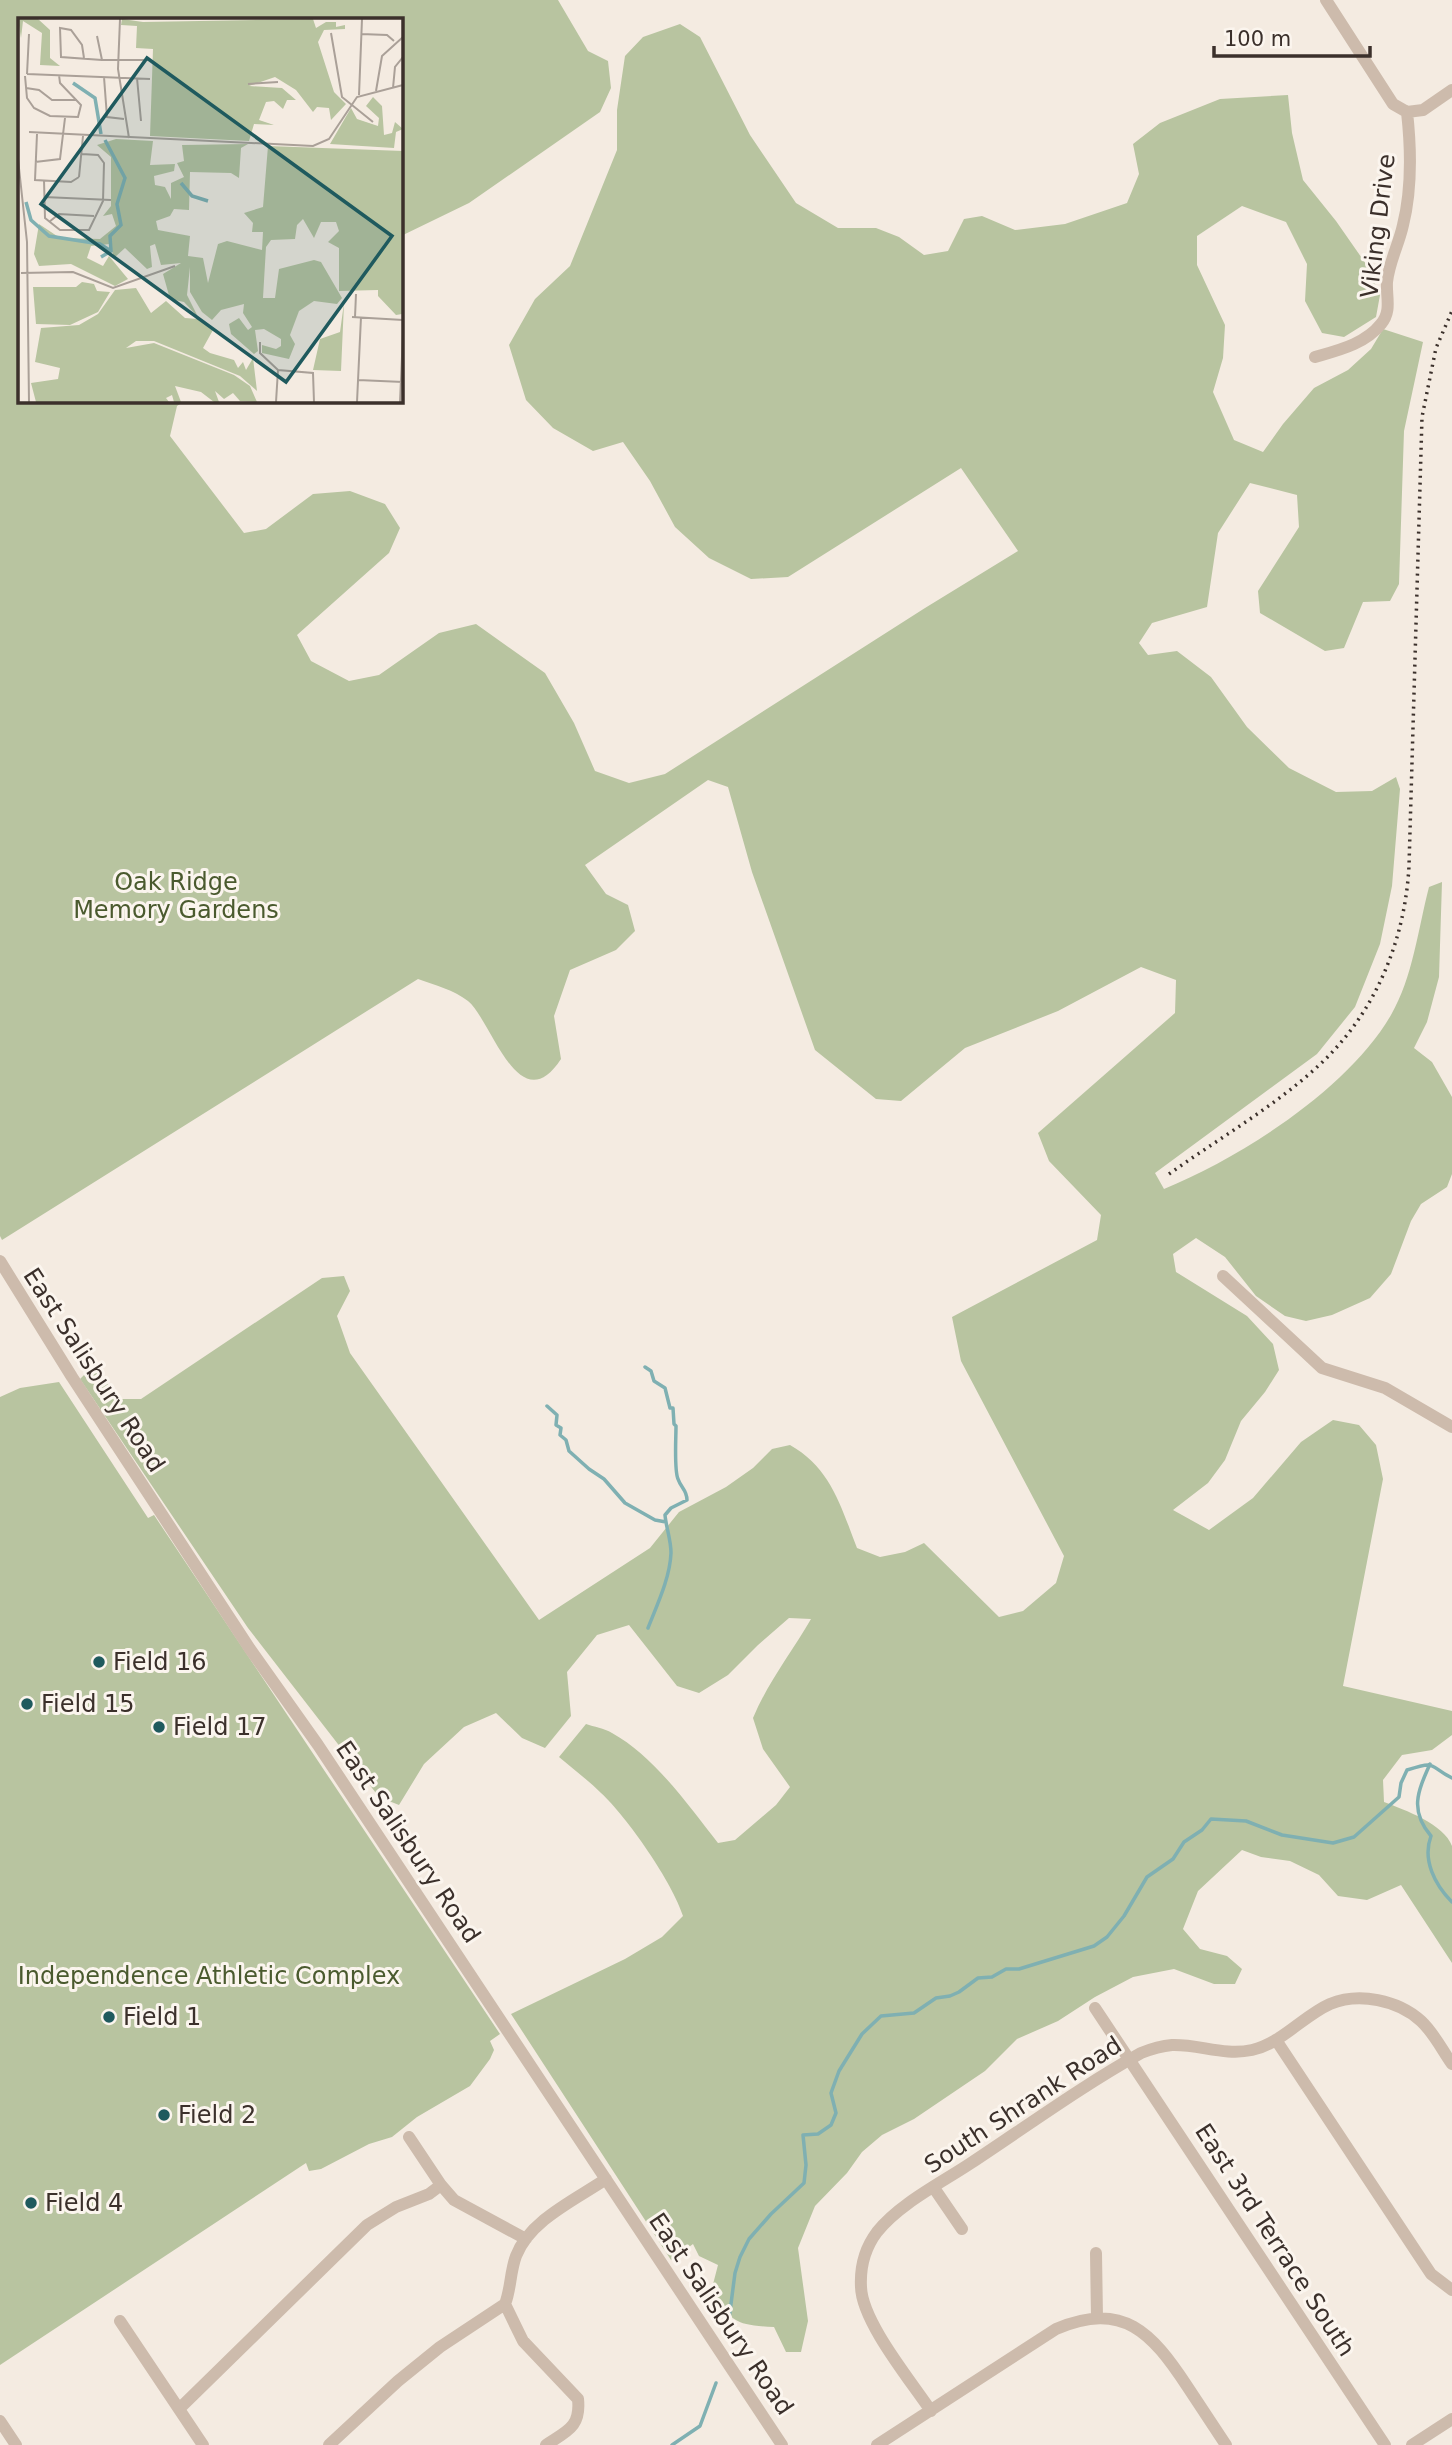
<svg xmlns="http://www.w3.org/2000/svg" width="1452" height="2445" font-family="'DejaVu Sans',sans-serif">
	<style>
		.green { fill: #b8c4a0 }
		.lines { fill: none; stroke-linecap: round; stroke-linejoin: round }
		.stream { stroke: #7fb0b2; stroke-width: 3.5 }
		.minor { stroke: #cdbbac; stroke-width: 12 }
		.rail { stroke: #3b302b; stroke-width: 3.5; stroke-dasharray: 2 5; stroke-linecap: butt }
		.poi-dot { fill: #1f5a5e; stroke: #fbf5ee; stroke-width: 2.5 }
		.labels { text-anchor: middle; stroke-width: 6; stroke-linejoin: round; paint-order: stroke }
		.street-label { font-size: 24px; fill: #3b302b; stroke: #fbf5ee }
		.park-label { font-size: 24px; fill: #4a5a2e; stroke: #fbf5ee }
		.poi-label { font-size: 24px; fill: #3b302b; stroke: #fbf5ee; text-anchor: start }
		.inset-river { fill: none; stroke: #7fb0b2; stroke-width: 3.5 }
		.inset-road { fill: none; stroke: #aaa098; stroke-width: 2 }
		.view { fill: #1f5a5e; fill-opacity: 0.15; stroke: #1f5a5e; stroke-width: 3.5 }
		.inset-edge { fill: none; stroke: #3b302b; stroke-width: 3.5 }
	</style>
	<rect width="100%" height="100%" fill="#f4ebe1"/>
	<path class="green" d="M 0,0 L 558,0 L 588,51 L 608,61 L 611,88 L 600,112 L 469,203 L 401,236 L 401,19 L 19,19 L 19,401 L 184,401 L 177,406 L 170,436 L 244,533 L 266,529 L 313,494 L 350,491 L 385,504 L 400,528 L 389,553 L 297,635 L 311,661 L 349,681 L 379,675 L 439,633 L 476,624 L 545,673 L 574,723 L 595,771 L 629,783 L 665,774 L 925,608 L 1018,551 L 961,468 L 788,577 L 751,579 L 709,558 L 675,527 L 650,481 L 623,442 L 593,451 L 553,428 L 526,400 L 509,345 L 535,299 L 570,266 L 617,150 L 617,110 L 625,56 L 643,37 L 680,24 L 700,37 L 750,135 L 796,203 L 838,228 L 876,228 L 899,237 L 924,255 L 948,251 L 964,219 L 982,216 L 1015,230 L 1065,224 L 1127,203 L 1139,174 L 1133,144 L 1160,123 L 1220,99 L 1288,95 L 1292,133 L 1303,180 L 1336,221 L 1366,264 L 1380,295 L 1376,317 L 1344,337 L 1322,333 L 1305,301 L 1307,264 L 1286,222 L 1242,206 L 1197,236 L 1197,265 L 1225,325 L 1223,358 L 1213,392 L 1234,440 L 1263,452 L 1283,424 L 1314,388 L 1348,370 L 1371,349 L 1383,329 L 1423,342 L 1404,431 L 1399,584 L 1390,601 L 1363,602 L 1344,648 L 1325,651 L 1260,613 L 1258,591 L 1299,527 L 1297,495 L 1250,483 L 1218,533 L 1207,607 L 1152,623 L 1139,643 L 1148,655 L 1177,651 L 1211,677 L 1247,727 L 1289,768 L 1336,792 L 1372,791 L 1396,777 L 1400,789 L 1392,886 L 1380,944 L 1355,1007 L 1317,1054 L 1155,1173 L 1164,1189 C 1242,1157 1348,1089 1391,1015 C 1413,977 1418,929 1429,887 L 1442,882 L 1439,977 L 1427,1022 L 1414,1048 L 1432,1062 L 1452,1097 L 1452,1174 L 1447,1187 L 1421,1204 L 1411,1221 L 1391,1274 L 1370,1298 L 1332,1315 L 1306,1321 L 1285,1316 L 1256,1296 L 1225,1257 L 1196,1238 L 1173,1254 L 1176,1272 L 1247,1316 L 1273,1344 L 1279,1370 L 1265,1392 L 1241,1421 L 1225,1460 L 1208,1483 L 1173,1510 L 1209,1530 L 1253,1498 L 1301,1442 L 1333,1420 L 1359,1425 L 1376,1445 L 1383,1479 L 1343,1686 L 1452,1711 L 1452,1735 L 1432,1750 L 1402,1755 L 1383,1780 L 1384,1802 C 1405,1810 1444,1824 1452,1846 L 1452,1963 L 1401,1885 L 1367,1900 L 1338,1896 L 1319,1875 L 1290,1861 L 1261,1857 L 1242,1850 L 1198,1891 L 1183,1929 L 1200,1949 L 1227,1956 L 1242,1969 L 1235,1984 L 1214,1984 L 1174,1969 L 1133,1977 L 1095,1997 L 1058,2021 L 1017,2039 L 985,2071 L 914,2119 L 882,2135 L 862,2152 L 847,2173 L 815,2206 L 798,2248 L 808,2321 L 801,2352 L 786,2352 L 774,2327 C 736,2325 733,2323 711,2292 L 718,2265 L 699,2256 L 693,2244 L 671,2260 L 511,2014 L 625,1959 L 662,1937 L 683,1916 C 673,1883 627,1817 601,1793 C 588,1780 573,1769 559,1757 L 586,1724 C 594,1727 604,1728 612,1733 C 654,1756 689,1806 718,1843 L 735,1840 L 776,1805 L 790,1787 L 763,1749 L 753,1718 C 768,1682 792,1652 811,1619 L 789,1618 L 758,1645 L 728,1675 L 699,1693 L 677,1686 L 629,1625 L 597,1635 L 567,1672 L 571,1716 L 545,1748 L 522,1738 L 496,1713 L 464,1727 L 424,1764 L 399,1805 L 379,1797 L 248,1628 L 80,1379 L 92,1367 L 122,1399 L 141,1399 L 322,1278 L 344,1276 L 350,1291 L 337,1316 L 350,1353 L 539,1620 L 650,1548 L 679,1512 L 726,1487 L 753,1468 L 772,1449 L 790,1445 C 831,1468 841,1507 857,1548 L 880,1557 L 905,1552 L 924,1543 L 999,1617 L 1023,1611 L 1056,1583 L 1064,1556 L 961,1361 L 952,1317 L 1097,1240 L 1101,1215 L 1049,1161 L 1038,1133 L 1175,1013 L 1176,980 L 1141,967 L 1058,1011 L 965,1048 L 901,1101 L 876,1099 L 815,1050 L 752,872 L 728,787 L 708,780 L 585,865 L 606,894 L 628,905 L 635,931 L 616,950 L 570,970 L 554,1016 L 561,1059 C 519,1123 492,1021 468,1001 C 454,990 435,985 418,979 L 2,1240 L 0,1236 Z
		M 59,1382 L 148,1518 L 154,1515 L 500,2034 L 490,2041 L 494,2050 L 490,2059 L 470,2086 L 417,2117 L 392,2137 L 369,2144 L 321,2169 L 309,2171 L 306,2163 L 0,2365 L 0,1397 L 20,1388 Z"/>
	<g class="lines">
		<path class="stream" d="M 645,1367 L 651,1371 L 654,1381 L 665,1388 L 670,1408 L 673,1408 L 674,1424 L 676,1426 C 676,1438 674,1470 678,1479 C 681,1488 687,1490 687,1500 L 671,1508 L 665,1515 C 666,1527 671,1540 671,1553 C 670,1578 657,1605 648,1628
			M 547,1406 L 557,1415 L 556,1425 L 561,1428 L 560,1435 L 566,1440 L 569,1451 L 589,1469 L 604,1479 L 625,1503 L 655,1520 L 666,1522
			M 1430,1764 C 1418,1791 1409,1810 1431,1836 C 1422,1860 1435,1885 1452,1902
			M 728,2327 L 735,2273 L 740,2257 L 749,2239 L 771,2214 L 804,2183 L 806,2165 L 803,2135 L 818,2134 L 831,2125 L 836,2113 L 831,2093 L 839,2071 L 862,2034 L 881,2016 L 914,2013 L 936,1998 L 950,1996 L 959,1992 L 978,1978 L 992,1977 L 1006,1969 L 1019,1969 L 1094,1946 L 1107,1937 L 1124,1916 L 1147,1877 L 1173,1859 L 1184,1842 L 1202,1830 L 1211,1819 L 1246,1821 L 1282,1835 L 1333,1843 L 1354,1837 L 1399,1797 L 1401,1783 L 1407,1770 C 1438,1760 1428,1766 1452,1778
			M 672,2445 L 700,2426 L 716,2383"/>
		<path class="minor" d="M 1407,112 L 1423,110 L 1452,90
			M 1315,357 C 1339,350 1365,344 1381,324 C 1392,311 1386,297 1387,282 C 1389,262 1399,244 1403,225 C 1412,189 1411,148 1407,112 L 1393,104 L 1326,0
			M 0,1261 L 72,1377 L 250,1649 L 318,1745 L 782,2445
			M 1223,1276 L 1322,1368 L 1385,1388 L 1452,1427
			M 1095,2008 L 1385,2445
			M 1276,2040 L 1431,2274 L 1452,2290
			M 409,2137 L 441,2185 L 454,2200 L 526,2239
			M 934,2188 L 962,2229
			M 1096,2253 L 1097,2318
			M 505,2304 L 523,2341 L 578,2399 C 581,2427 567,2431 546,2445
			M 120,2321 L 203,2445
			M 179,2409 L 367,2225 L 396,2207 L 429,2194 L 441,2185
			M 931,2411 C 911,2381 862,2322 861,2287 C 860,2268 865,2248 877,2232 C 899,2204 941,2183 971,2163 C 1027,2126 1082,2086 1141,2053 C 1151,2049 1161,2046 1172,2045 C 1199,2044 1224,2056 1252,2050 C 1282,2043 1303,2016 1330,2004 C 1359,1992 1398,2000 1421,2021 C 1434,2033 1442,2050 1452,2064
			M 0,2421 L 16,2445
			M 329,2445 L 398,2381 L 440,2347 L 505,2304 C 511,2289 510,2272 516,2256 C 530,2220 575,2200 606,2179
			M 877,2445 L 1056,2329 C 1123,2300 1152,2333 1187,2386 C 1200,2406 1213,2425 1226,2445
			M 1412,2445 L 1452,2419"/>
		<path class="rail" d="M 1169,1174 C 1218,1139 1272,1108 1316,1068 C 1374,1016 1405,942 1409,866 L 1422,417 L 1436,348 L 1452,311"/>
	</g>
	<g class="poi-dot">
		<circle cx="99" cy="1662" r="7"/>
		<circle cx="27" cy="1704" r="7"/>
		<circle cx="159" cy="1727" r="7"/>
		<circle cx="109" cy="2017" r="7"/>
		<circle cx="164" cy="2115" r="7"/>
		<circle cx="31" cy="2203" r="7"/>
	</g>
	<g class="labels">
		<g class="street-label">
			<text transform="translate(1378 226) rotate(-83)" y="8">Viking Drive</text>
			<text transform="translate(94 1370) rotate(57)" y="8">East Salisbury Road</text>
			<text transform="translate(408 1842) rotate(56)" y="8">East Salisbury Road</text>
			<text transform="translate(1023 2105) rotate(-33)" y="8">South Shrank Road</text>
			<text transform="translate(1275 2240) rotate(57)" y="8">East 3rd Terrace South</text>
			<text transform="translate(721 2314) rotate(56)" y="8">East Salisbury Road</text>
		</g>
		<g class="park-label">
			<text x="176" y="890">Oak Ridge<tspan x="176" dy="28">Memory Gardens</tspan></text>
			<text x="209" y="1984">Independence Athletic Complex</text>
		</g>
		<g class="poi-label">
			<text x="113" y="1670">Field 16</text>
			<text x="41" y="1712">Field 15</text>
			<text x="173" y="1735">Field 17</text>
			<text x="123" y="2025">Field 1</text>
			<text x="178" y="2123">Field 2</text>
			<text x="45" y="2211">Field 4</text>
		</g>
	</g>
	<g transform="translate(18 18)">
		<rect width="385" height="385" fill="#f4ebe1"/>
		<path d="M 0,1 L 20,1 L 32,12 L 32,40 L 42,48 L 22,47 L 24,15 L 5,3 L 3,20 ZM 104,1 L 125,4 L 295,1 L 298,10 L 308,4 L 318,4 L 318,9 L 327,7 L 327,11 L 306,12 L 300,24 L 316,74 L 328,86 L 313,102 L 311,90 L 299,89 L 295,94 L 278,72 L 257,59 L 231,68 L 264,70 L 278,82 L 269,82 L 265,91 L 256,83 L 248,84 L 241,102 L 256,107 L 236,106 L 231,123 L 132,118 L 135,31 L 118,30 L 119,8 L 103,7 ZM 355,79 L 364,88 L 366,117 L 374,115 L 377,104 L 385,111 L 378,114 L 376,130 L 312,126 L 333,90 L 339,101 L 360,108 L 361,100 L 348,88 ZM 98,121 L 135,123 L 132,147 L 157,146 L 156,153 L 136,158 L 137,167 L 147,169 L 153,181 L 153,165 L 166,159 L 159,145 L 166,143 L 164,127 L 230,126 L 223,130 L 221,160 L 213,155 L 172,154 L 171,192 L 156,191 L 152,198 L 138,203 L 140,212 L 172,218 L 170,238 L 185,240 L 190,265 L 200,226 L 209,223 L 244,232 L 245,214 L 234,214 L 235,205 L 226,195 L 245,189 L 250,128 L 385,133 L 384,296 L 378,297 L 360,278 L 360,272 L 321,273 L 321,230 L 310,224 L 321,213 L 318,204 L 303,204 L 296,220 L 285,201 L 279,207 L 277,221 L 253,222 L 248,229 L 245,280 L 257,280 L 261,251 L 296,242 L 303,244 L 324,280 L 319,286 L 296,283 L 281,293 L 272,317 L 277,326 L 271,341 L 244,335 L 244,327 L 258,331 L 263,328 L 263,321 L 246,311 L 237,312 L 240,333 L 236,336 L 213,316 L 211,306 L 221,300 L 230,312 L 234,309 L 225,295 L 226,286 L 203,292 L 194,302 L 184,294 L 172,274 L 172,249 L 169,277 L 180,299 L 166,284 L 152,281 L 145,256 L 163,245 L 143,247 L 137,226 L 132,228 L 134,249 L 129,251 L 107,230 L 96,240 L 92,226 L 73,228 L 69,240 L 85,248 L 91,238 L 110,261 L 97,268 L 53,246 L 21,248 L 16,236 L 21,206 L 42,220 L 82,221 L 98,208 L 94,196 L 85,198 L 93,188 L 93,139 L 79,127 ZM 64,264 L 76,266 L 79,273 L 92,274 L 80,294 L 52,307 L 18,306 L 15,269 L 58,269 ZM 118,270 L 133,295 L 148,283 L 167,300 L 180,301 L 195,312 L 185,330 L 192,335 L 216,342 L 220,350 L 225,344 L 228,352 L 235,340 L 239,373 L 222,358 L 136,323 L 118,323 L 108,330 L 136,325 L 216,357 L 232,368 L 239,384 L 222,383 L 215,375 L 206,381 L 197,373 L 201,384 L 196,384 L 183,374 L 157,368 L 163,384 L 156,384 L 154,377 L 148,380 L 151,384 L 18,384 L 13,365 L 40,361 L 42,350 L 17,344 L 23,310 L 61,307 L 80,296 L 97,272 ZM 326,285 L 323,353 L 295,352 L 302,321 L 322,314 Z" fill="#b8c4a0"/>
		<path class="inset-river" d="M 55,65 L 77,80 L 83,116M 163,165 L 174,178 L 190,183M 8,184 L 13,202 L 31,218 L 82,226 L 93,233M 83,239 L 93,233 L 92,218 L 103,207 L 99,186 L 107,160 L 87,122"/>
		<path class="inset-road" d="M 102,1 L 100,51 L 111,120M 313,15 L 324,79 L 355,104M 343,16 L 369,17 L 376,23M 79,18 L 84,42M 66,40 L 64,27 L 53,12 L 42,10 L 43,39 L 84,42 L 133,42M 9,56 L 132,61M 9,56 L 11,16M 7,58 L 9,80 L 16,90 L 32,98 L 60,99 L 63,87 L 42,65 L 41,57M 86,59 L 89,99 L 106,101M 119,60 L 123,103M 230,66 L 260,64M 8,70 L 21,72 L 34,82 L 59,82M 375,70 L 377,49 L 385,39M 358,73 L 364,38 L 385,19M 341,77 L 344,1M 11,114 L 295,128 L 311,121 L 339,79 L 385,67M 19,116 L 17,162 L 53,164 L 61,159M 0,141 L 9,224 L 11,384M 17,144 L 42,141 L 47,100M 61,159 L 65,118M 26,162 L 27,200 L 42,212 L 71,212 L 85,183 L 86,145 L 80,137 L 64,136M 26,179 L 93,182M 31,204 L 41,196 L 76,198M 3,255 L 55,254 L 95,270 L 157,248M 334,299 L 385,302M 337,299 L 338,276M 242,324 L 242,335 L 260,352 L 295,355 L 296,384M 340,362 L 385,364M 258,384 L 260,352M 339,384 L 343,299M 382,384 L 385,316"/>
		<path class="view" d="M 129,40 L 374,218 L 268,364 L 23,186 Z"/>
		<rect width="385" height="385" class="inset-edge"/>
	</g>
	<path d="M1214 46v10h156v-10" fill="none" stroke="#3b302b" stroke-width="3.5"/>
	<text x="1224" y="46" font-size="21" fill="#3b302b" stroke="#fbf5ee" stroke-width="5" paint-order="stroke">100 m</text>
</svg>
